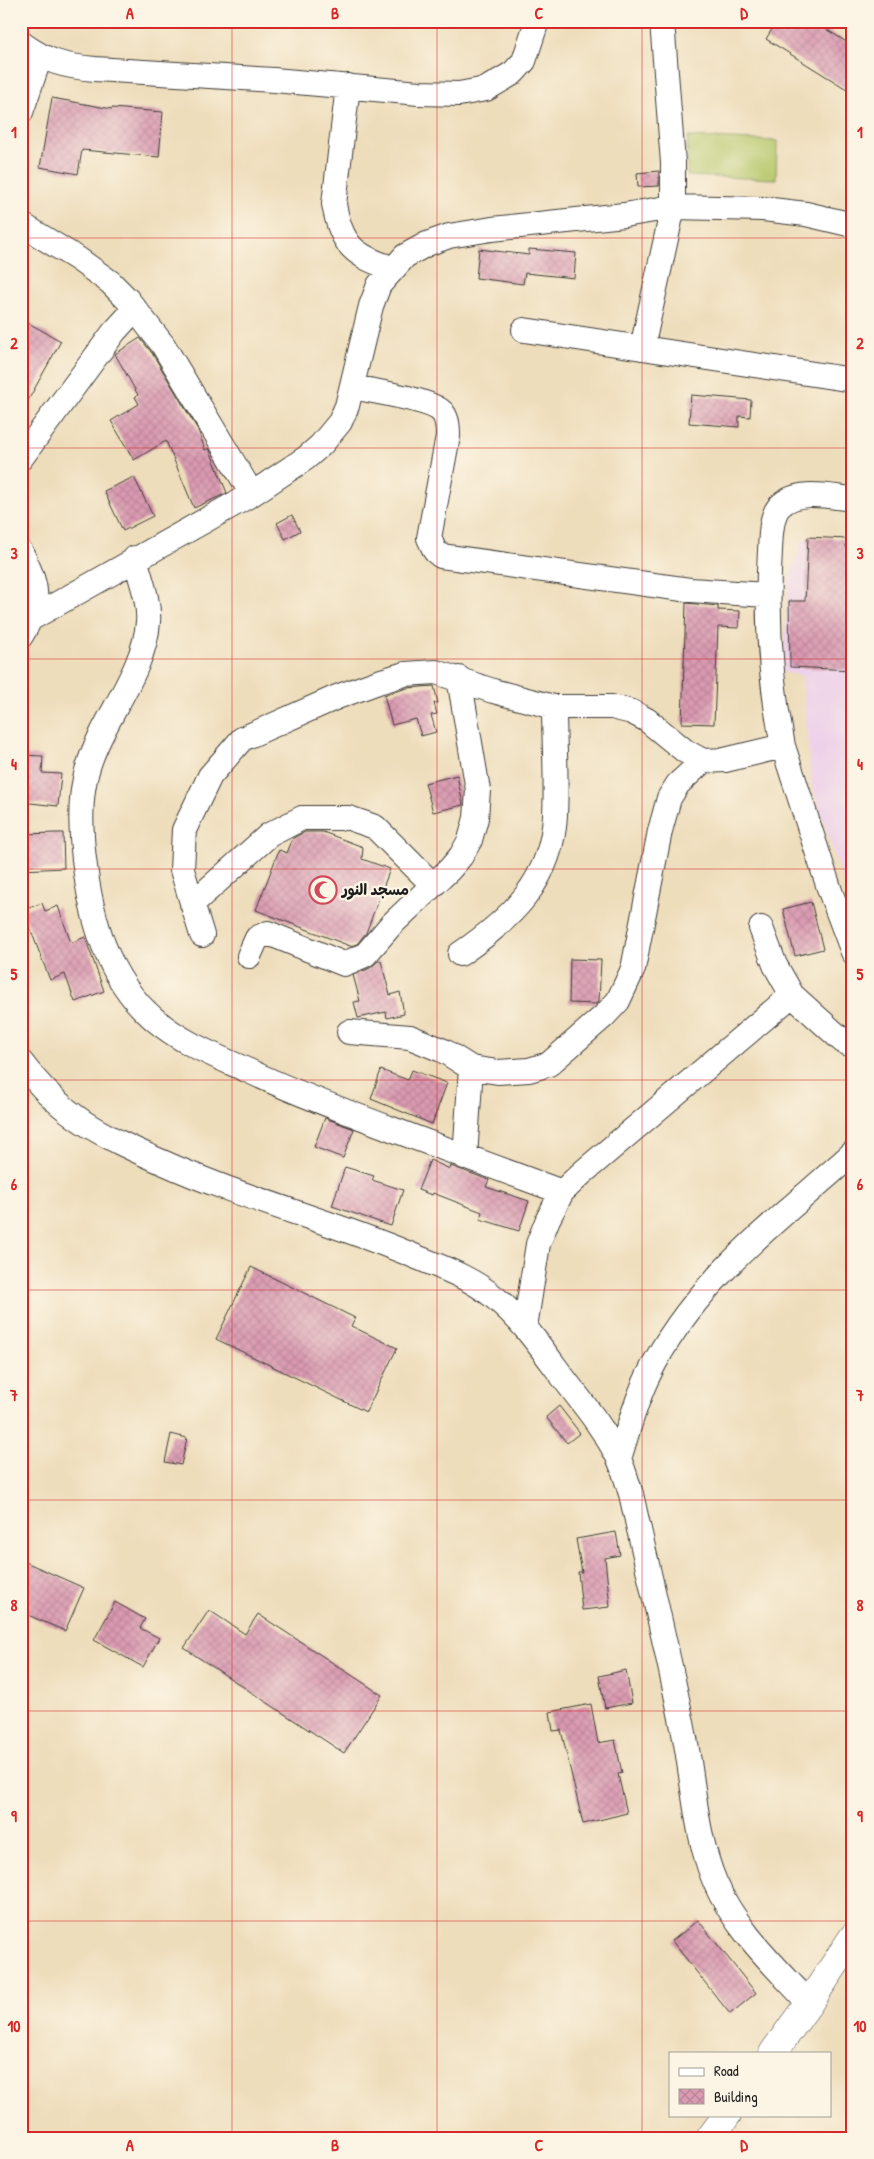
<svg xmlns="http://www.w3.org/2000/svg" width="874" height="2159" font-family="'Patrick Hand','Playpen Sans Arabic',sans-serif">
	<style>
		.built { fill: #edd0e9 }
		.grass { fill: #b6c76a; stroke: #697243 }
		.building { fill: url(#building-cross-hatch) }
		.lines { fill: none; stroke-linecap: round; stroke-linejoin: round }
		.minor-casing { stroke: #3c3934; stroke-width: 26 }
		.major-casing { stroke: #3c3934; stroke-width: 29 }
		.minor { stroke: #fff; stroke-width: 24 }
		.major { stroke: #fff; stroke-width: 28 }
		.grid { fill: none; stroke: #d62828; stroke-width: 1; stroke-opacity: 0.55 }
		.labels { text-anchor: middle; stroke-width: 4.5; stroke-linejoin: round; paint-order: stroke }
		.poi-label { font-size: 15px; font-weight: bold; fill: #1c1c1c; stroke: #fcf5e5; text-anchor: start }
		.neatline { fill: none; stroke: #d62828; stroke-width: 2 }
		.grid-label { font-size: 16px; text-anchor: middle; font-weight: bold; fill: #d62828 }
	</style>
	<defs>
		<pattern id="building-cross-hatch" width="8" height="8" patternUnits="userSpaceOnUse" patternTransform="scale(1.25)"><rect width="8" height="8" fill="#da9ab1"/><path d="M0 0l8 8M0 8l8-8" fill="none" stroke="#ba8498"/></pattern>
	</defs>
	<rect width="100%" height="100%" fill="#fcf5e5"/>
	<filter id="ink" filterUnits="userSpaceOnUse"><feTurbulence type="fractalNoise" baseFrequency=".02" numOctaves="2"/><feDisplacementMap in="SourceGraphic" scale="10" xChannelSelector="R" yChannelSelector="G"/><feConvolveMatrix kernelMatrix="1 2 1 2 8 2 1 2 1" color-interpolation-filters="sRGB"/></filter>
	<filter id="wash" filterUnits="userSpaceOnUse"><feTurbulence type="fractalNoise" baseFrequency=".0096" numOctaves="4" result="noise"/><feDisplacementMap in="SourceGraphic" scale="20" xChannelSelector="R" yChannelSelector="G"/><feGaussianBlur stdDeviation="1.12" result="paint"/><feColorMatrix in="noise" values="0 0 0 0 0 0 0 0 0 0 0 0 0 0 0 0 0 1.4 0 .05"/><feComposite in="paint" operator="in"/></filter>
	<g filter="url(#wash)">
		<rect width="100%" height="100%" fill="#edb"/>
		<path class="built" d="M 803,539 L 853,545 L 853,913 L 811,783 L 802,676 L 783,672 L 788,583 Z"/>
		<path class="grass" d="M 688,137 L 777,141 L 776,179 L 687,176 Z"/>
		<g id="blocks">
			<path class="building" d="M 777,21 L 813,21 L 853,46 L 853,93 L 766,39 Z
				M 52,98 L 112,109 L 112,108 L 163,112 L 159,157 L 82,150 L 78,174 L 40,167 Z
				M 659,171 L 659,186 L 638,187 L 637,173 Z
				M 479,249 L 529,255 L 529,249 L 576,253 L 574,278 L 525,273 L 523,284 L 476,278 Z
				M 21,319 L 61,341 L 21,413 Z
				M 140,338 L 152,353 L 198,430 L 205,450 L 209,448 L 227,493 L 194,508 L 166,441 L 134,460 L 111,421 L 139,404 L 135,397 L 138,395 L 115,354 Z
				M 691,395 L 751,400 L 750,417 L 739,416 L 739,427 L 689,423 Z
				M 134,477 L 153,516 L 123,531 L 104,491 Z
				M 292,515 L 300,531 L 285,539 L 277,523 Z
				M 808,537 L 847,539 L 846,547 L 853,547 L 853,670 L 790,667 L 789,601 L 805,601 Z
				M 686,603 L 718,606 L 718,610 L 740,611 L 739,628 L 718,627 L 714,724 L 682,723 Z
				M 434,686 L 438,703 L 434,703 L 437,714 L 431,715 L 436,732 L 421,736 L 416,719 L 392,725 L 384,695 L 407,688 Z
				M 21,755 L 43,756 L 42,773 L 61,774 L 58,806 L 21,802 Z
				M 457,775 L 463,805 L 433,812 L 425,783 Z
				M 305,832 L 323,832 L 363,847 L 362,859 L 390,869 L 366,933 L 357,944 L 350,946 L 256,910 L 279,850 L 287,853 L 293,838 Z
				M 56,833 L 63,833 L 64,868 L 21,870 L 21,834 Z
				M 811,902 L 823,949 L 795,956 L 783,909 Z
				M 42,903 L 45,911 L 58,906 L 71,943 L 85,937 L 104,991 L 75,1002 L 65,974 L 50,980 L 23,910 Z
				M 570,959 L 601,960 L 599,1001 L 597,1004 L 569,1003 Z
				M 378,961 L 381,961 L 390,995 L 400,992 L 404,1014 L 387,1018 L 386,1012 L 358,1018 L 354,1002 L 360,1001 L 353,975 L 370,968 Z
				M 381,1070 L 408,1080 L 412,1070 L 447,1083 L 432,1124 L 371,1099 Z
				M 325,1118 L 354,1129 L 343,1158 L 314,1147 Z
				M 430,1160 L 450,1169 L 451,1166 L 489,1180 L 486,1187 L 529,1201 L 519,1231 L 480,1219 L 482,1212 L 433,1193 L 432,1195 L 418,1190 Z
				M 345,1167 L 374,1176 L 372,1180 L 403,1190 L 391,1226 L 332,1206 Z
				M 251,1267 L 355,1318 L 351,1326 L 397,1348 L 366,1412 L 216,1339 Z
				M 559,1406 L 580,1433 L 567,1443 L 546,1417 Z
				M 171,1434 L 187,1438 L 181,1465 L 165,1462 Z
				M 616,1532 L 620,1555 L 605,1558 L 610,1607 L 582,1610 L 578,1572 L 582,1572 L 576,1539 Z
				M 21,1560 L 84,1588 L 65,1631 L 21,1612 Z
				M 115,1602 L 145,1619 L 140,1628 L 159,1638 L 143,1667 L 94,1640 Z
				M 209,1610 L 245,1634 L 258,1614 L 382,1695 L 344,1753 L 184,1648 Z
				M 626,1670 L 632,1703 L 605,1708 L 599,1676 Z
				M 591,1704 L 598,1743 L 615,1740 L 622,1773 L 618,1774 L 627,1813 L 583,1824 L 561,1730 L 553,1731 L 550,1712 Z
				M 698,1920 L 756,1993 L 730,2014 L 672,1941 Z"/>
		</g>
	</g>
	<g filter="url(#ink)">
		<use href="#blocks" fill-opacity="0" stroke="#3c3934" stroke-width="1"/>
		<g class="lines">
			<g class="minor-casing">
				<path id="minor" d="M 21,43 C 47,62 63,66 95,69 L 274,80 L 419,93 L 459,94 L 486,89 L 513,73 L 524,61 L 537,21
					M 348,86 L 334,204 C 341,245 354,256 392,268
					M 21,112 L 40,57
					M 21,224 L 78,259 L 110,282 L 127,299 L 163,345 L 252,494
					M 524,330 L 853,380
					M 642,348 L 673,207 L 673,163 L 662,21
					M 353,387 C 371,391 434,400 443,413 C 448,420 448,429 448,436 L 429,538 L 435,551 L 441,556 L 690,590 L 767,595
					M 21,458 L 114,332 L 135,309
					M 21,552 C 38,586 42,602 21,636
					M 135,558 C 140,578 150,602 148,622 C 144,677 96,725 85,779 C 79,805 81,833 84,859 C 91,918 107,979 154,1019 C 182,1043 216,1056 249,1071 C 295,1093 342,1110 389,1128 C 446,1149 504,1171 562,1192
					M 32,618 L 252,494 L 306,458 L 321,445 L 340,422 L 347,406 L 371,306 L 379,285 L 405,256 L 427,244 L 449,236 L 492,229 L 624,215 L 673,207 L 763,209 L 806,214 L 853,225
					M 783,746 C 770,681 766,616 770,550 C 771,537 770,516 780,506 C 798,488 830,497 853,499
					M 192,904 L 269,835 L 302,818 L 349,818 L 375,827 L 433,885
					M 761,928 L 775,965 L 792,995
					M 202,935 L 182,870 L 184,830 L 210,776 L 242,739 L 337,697 L 378,682 L 405,674 L 436,672 L 493,691 L 554,707 L 612,707 L 632,712 L 647,720 L 685,751 L 703,761 L 725,760 L 783,746 L 830,891 L 853,952
					M 460,954 C 511,919 552,881 555,815 C 557,779 554,743 554,707
					M 249,956 L 257,938 L 268,933 L 344,964 L 365,955 L 391,925 L 450,869 L 461,856 L 470,840 L 476,818 L 478,790 L 459,678
					M 349,1032 L 410,1037 L 444,1051 L 471,1068 L 498,1072 L 529,1070 L 549,1064 L 604,1016 L 618,1001 L 633,969 L 660,831 L 669,798 L 678,784 L 703,761
					M 21,1062 C 62,1117 101,1135 162,1162 C 242,1198 327,1220 407,1253 C 437,1266 469,1276 494,1297 C 523,1320 543,1351 565,1380 C 584,1405 604,1429 618,1457 C 624,1469 627,1482 631,1494 C 649,1575 669,1656 685,1738 C 694,1785 696,1837 715,1882 C 735,1929 775,1966 809,2003
					M 465,1157 L 471,1068
					M 525,1327 L 538,1244 L 548,1219 L 562,1192 L 582,1173 L 792,995 L 843,1041 L 853,1046
					M 619,1459 C 628,1431 635,1402 648,1376 C 693,1282 778,1221 853,1153"/>
			</g>
			<g class="major-casing">
				<path id="major" d="M 773,2053 L 809,2003 L 853,1937
					M 710,2138 L 727,2115"/>
			</g>
			<use href="#minor" class="minor"/>
			<use href="#major" class="major"/>
		</g>
	</g>
	<path class="grid" d="M 232,21 L 232,2138M 437,21 L 437,2138M 642,21 L 642,2138M 21,238 L 853,238M 21,448 L 853,448M 21,659 L 853,659M 21,869 L 853,869M 21,1080 L 853,1080M 21,1290 L 853,1290M 21,1500 L 853,1500M 21,1711 L 853,1711M 21,1921 L 853,1921"/>
	<defs>
		<g id="mosque-ring" transform="scale(1.4375)"><circle r="9.5" fill="#fcf5e5" stroke="#d1495b" stroke-width="1.5"/><path d="M3.5-4.9A6 6 0 1 0 3.5 4.9A5 5 0 1 1 3.5-4.9Z" fill="#d1495b"/></g>
	</defs>
	<g fill-rule="evenodd">
		<use href="#mosque-ring" x="323" y="890"/>
	</g>
	<g class="labels">
		<g class="poi-label">
			<text x="342" y="895">مسجد النور</text>
		</g>
	</g>
	<rect width="874" height="2159" fill="none" stroke="#fcf5e5" stroke-width="55"/>
	<rect x="669" y="2052" width="162" height="65" fill="#fcf5e5" stroke="#a29e95"/>
	<rect x="679" y="2068" width="25" height="8" fill="#ffffff" stroke="#a29e95"/>
	<text x="714" y="2076" font-size="15" fill="#1c1c1c">Road</text>
	<rect x="679" y="2089" width="25" height="15" fill="url(#building-cross-hatch)" stroke="#a29e95"/>
	<text x="714" y="2102" font-size="15" fill="#1c1c1c">Building</text>
	<rect x="28" y="28" width="818" height="2104" class="neatline"/>
	<g class="grid-label">
		<text x="130" y="19">A</text>
		<text x="335" y="19">B</text>
		<text x="539" y="19">C</text>
		<text x="744" y="19">D</text>
		<text x="14" y="138">1</text>
		<text x="860" y="138">1</text>
		<text x="14" y="349">2</text>
		<text x="860" y="349">2</text>
		<text x="14" y="559">3</text>
		<text x="860" y="559">3</text>
		<text x="14" y="770">4</text>
		<text x="860" y="770">4</text>
		<text x="14" y="980">5</text>
		<text x="860" y="980">5</text>
		<text x="14" y="1190">6</text>
		<text x="860" y="1190">6</text>
		<text x="14" y="1401">7</text>
		<text x="860" y="1401">7</text>
		<text x="14" y="1611">8</text>
		<text x="860" y="1611">8</text>
		<text x="14" y="1822">9</text>
		<text x="860" y="1822">9</text>
		<text x="14" y="2032">10</text>
		<text x="860" y="2032">10</text>
		<text x="130" y="2151">A</text>
		<text x="335" y="2151">B</text>
		<text x="539" y="2151">C</text>
		<text x="744" y="2151">D</text>
	</g>
</svg>
